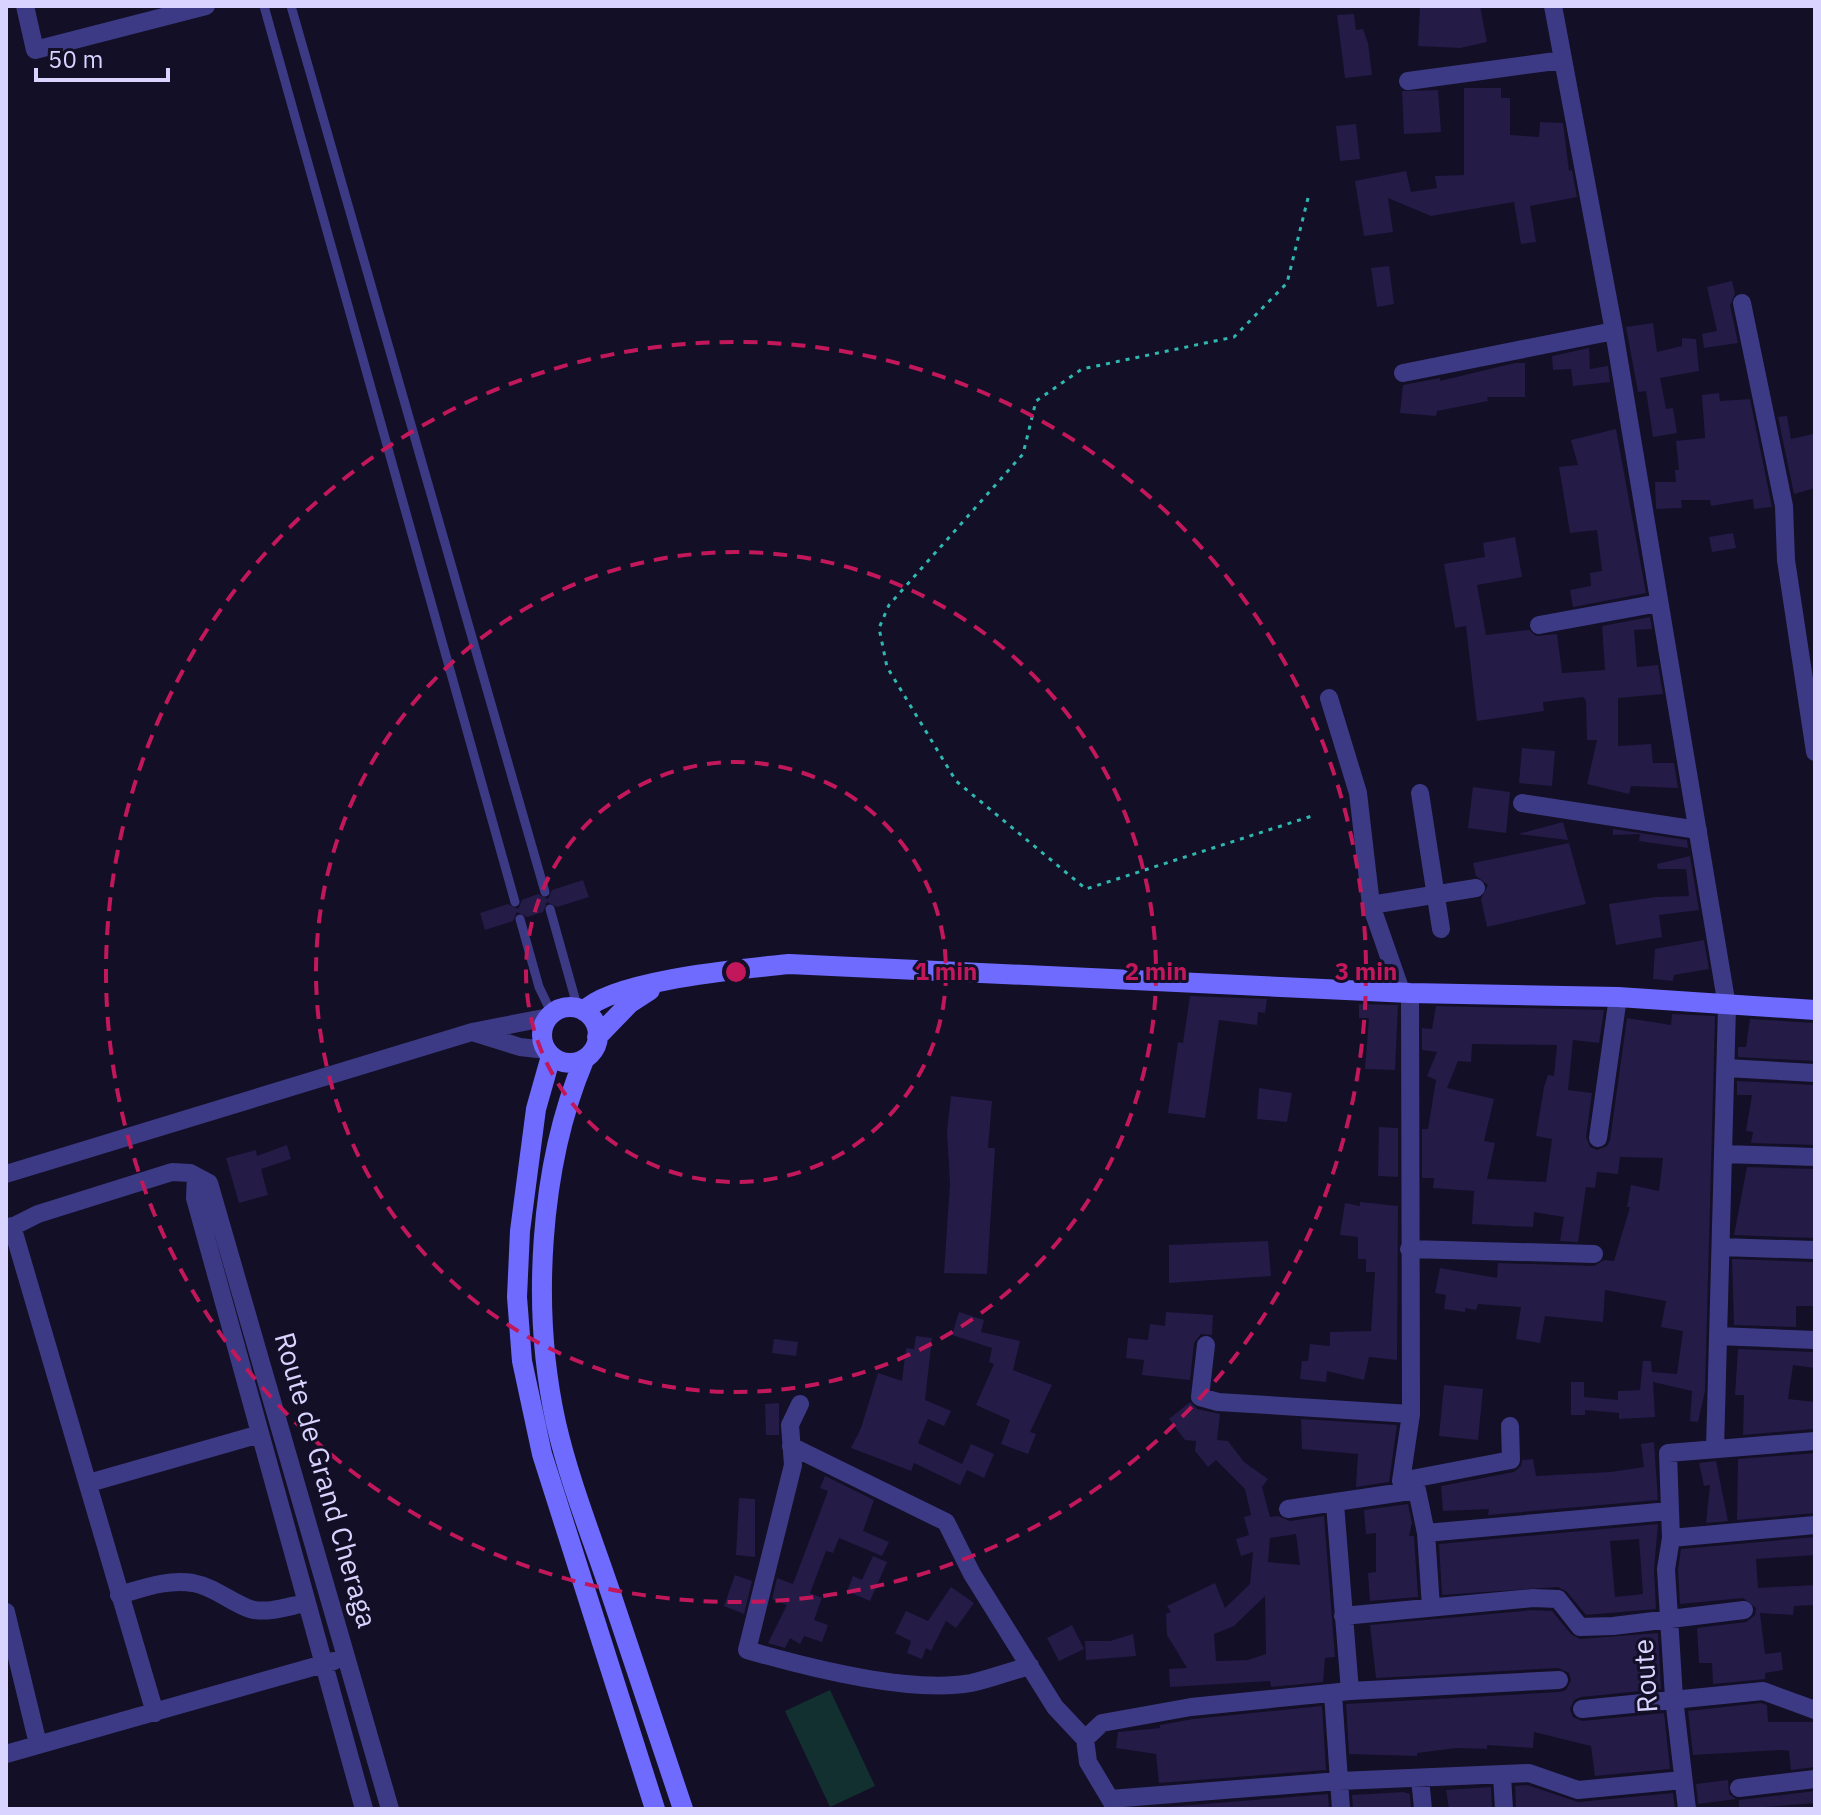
<svg xmlns="http://www.w3.org/2000/svg" width="1821" height="1815" font-family="'IBM Plex Sans',sans-serif">
	<style>
		.green { fill: #12302f }
		.building { fill: #241b47; fill-rule: evenodd }
		.lines { fill: none; stroke-linecap: round; stroke-linejoin: round }
		.path { stroke: #2fb8b0; stroke-width: 3; stroke-dasharray: 4 6; stroke-linecap: butt }
		.lane { stroke: #3d3a85; stroke-width: 9 }
		.street { stroke: #3d3a85; stroke-width: 18 }
		.secondary { stroke: #6f6bff; stroke-width: 20 }
		.ring { fill: none; stroke: #c2185b; stroke-width: 4; stroke-dasharray: 14 10 }
		.labels { text-anchor: middle; stroke-width: 6; stroke-linejoin: round; paint-order: stroke }
		.street-label { font-size: 28px; fill: #d9d4ff; stroke: #130f26 }
		.centre { fill: #c2185b; stroke: #130f26; stroke-width: 4 }
		.ring-label { font-size: 24px; text-anchor: middle; font-weight: bold; fill: #c2185b; stroke: #130f26; stroke-width: 6; stroke-linejoin: round; paint-order: stroke }
	</style>
	<rect width="100%" height="100%" fill="#130f26"/>
	<path class="green" d="M 830,1690 L 875,1786 L 830,1807 L 785,1711 Z"/>
	<path class="building" d="M 1420,6 L 1480,6 L 1487,42 L 1460,48 L 1418,46 Z
		M 1354,14 L 1356,30 L 1363,29 L 1368,43 L 1372,75 L 1345,78 L 1337,15 Z
		M 1464,88 L 1501,88 L 1501,98 L 1510,98 L 1510,135 L 1539,137 L 1540,122 L 1563,123 L 1569,171 L 1572,170 L 1577,197 L 1530,206 L 1536,242 L 1521,244 L 1514,202 L 1431,216 L 1388,198 L 1393,232 L 1364,236 L 1355,181 L 1406,171 L 1411,192 L 1437,188 L 1435,176 L 1464,175 Z
		M 1438,90 L 1441,132 L 1404,134 L 1402,91 Z
		M 1356,124 L 1360,159 L 1340,161 L 1336,126 Z
		M 1389,266 L 1394,304 L 1377,307 L 1371,268 Z
		M 1732,281 L 1735,294 L 1730,305 L 1738,343 L 1704,348 L 1702,334 L 1717,331 L 1707,287 Z
		M 1653,323 L 1657,352 L 1682,346 L 1682,338 L 1696,339 L 1699,371 L 1660,378 L 1666,409 L 1673,408 L 1677,433 L 1653,437 L 1646,391 L 1638,392 L 1626,327 Z
		M 1589,348 L 1590,369 L 1608,366 L 1610,382 L 1573,386 L 1571,369 L 1553,370 L 1552,356 Z
		M 1515,363 L 1525,363 L 1525,397 L 1487,397 L 1488,401 L 1437,411 L 1436,416 L 1400,413 L 1403,385 L 1440,378 L 1440,381 Z
		M 1719,393 L 1720,401 L 1750,399 L 1772,507 L 1754,509 L 1753,499 L 1711,506 L 1710,500 L 1681,500 L 1682,508 L 1656,509 L 1655,482 L 1676,482 L 1675,470 L 1679,470 L 1676,441 L 1705,438 L 1702,395 Z
		M 1787,416 L 1791,439 L 1813,434 L 1815,443 L 1815,488 L 1794,494 L 1778,417 Z
		M 1616,429 L 1646,593 L 1573,607 L 1570,590 L 1591,586 L 1590,573 L 1602,571 L 1597,530 L 1570,533 L 1559,467 L 1578,465 L 1571,440 Z
		M 1733,533 L 1736,548 L 1712,552 L 1709,537 Z
		M 1515,537 L 1522,577 L 1477,585 L 1486,635 L 1529,630 L 1536,636 L 1557,634 L 1562,673 L 1605,670 L 1602,626 L 1650,617 L 1652,629 L 1634,630 L 1637,667 L 1658,665 L 1663,694 L 1618,698 L 1618,746 L 1651,744 L 1653,763 L 1674,763 L 1678,788 L 1631,786 L 1629,794 L 1587,784 L 1597,740 L 1587,740 L 1586,701 L 1583,697 L 1543,702 L 1544,711 L 1477,721 L 1466,626 L 1455,628 L 1444,564 L 1485,557 L 1483,543 Z
		M 1522,748 L 1555,751 L 1552,786 L 1519,783 Z
		M 1473,787 L 1510,792 L 1506,833 L 1468,828 Z
		M 1563,822 L 1568,840 L 1518,834 Z
		M 1613,829 L 1687,840 L 1688,848 L 1639,841 L 1640,834 L 1613,835 Z
		M 1569,843 L 1586,904 L 1487,927 L 1481,899 L 1488,885 L 1476,876 L 1473,863 Z
		M 1690,856 L 1699,910 L 1659,915 L 1662,937 L 1616,945 L 1609,904 L 1656,897 L 1689,896 L 1686,869 L 1658,869 L 1657,864 Z
		M 583,880 L 589,897 L 557,907 L 547,902 L 543,912 L 527,917 L 517,912 L 513,921 L 485,930 L 480,913 L 508,904 L 518,909 L 522,900 L 538,894 L 548,899 L 552,890 Z
		M 1704,940 L 1709,969 L 1674,975 L 1673,981 L 1653,979 L 1655,949 Z
		M 1190,996 L 1267,999 L 1265,1013 L 1258,1012 L 1257,1025 L 1219,1020 L 1205,1118 L 1168,1113 L 1178,1042 L 1183,1043 Z
		M 1359,1004 L 1398,1005 L 1395,1070 L 1365,1069 L 1369,1018 L 1359,1018 Z
		M 1436,1006 L 1604,1010 L 1599,1043 L 1573,1040 L 1568,1090 L 1592,1093 L 1586,1137 L 1590,1147 L 1597,1150 L 1607,1146 L 1610,1140 L 1627,1018 L 1671,1025 L 1672,1014 L 1715,1016 L 1705,1391 L 1698,1422 L 1690,1421 L 1692,1391 L 1653,1382 L 1655,1417 L 1619,1419 L 1619,1413 L 1585,1410 L 1585,1415 L 1571,1415 L 1571,1382 L 1584,1382 L 1584,1397 L 1618,1400 L 1618,1391 L 1640,1390 L 1643,1361 L 1651,1361 L 1652,1372 L 1677,1374 L 1683,1331 L 1661,1327 L 1666,1301 L 1605,1290 L 1603,1322 L 1545,1316 L 1540,1343 L 1516,1339 L 1521,1307 L 1478,1304 L 1476,1310 L 1465,1308 L 1465,1312 L 1444,1309 L 1446,1295 L 1435,1293 L 1440,1268 L 1497,1278 L 1498,1263 L 1594,1266 L 1604,1260 L 1614,1261 L 1630,1207 L 1627,1207 L 1631,1185 L 1659,1191 L 1663,1158 L 1620,1157 L 1618,1174 L 1597,1172 L 1595,1188 L 1586,1187 L 1578,1242 L 1560,1241 L 1564,1217 L 1534,1212 L 1533,1227 L 1472,1224 L 1474,1191 L 1433,1188 L 1434,1178 L 1422,1178 L 1422,1129 L 1428,1129 L 1436,1080 L 1427,1076 L 1437,1052 L 1422,1050 L 1422,1028 L 1432,1029 ZM 1472,1044 L 1557,1045 L 1554,1076 L 1548,1075 L 1544,1087 L 1536,1136 L 1552,1139 L 1546,1182 L 1487,1179 L 1495,1143 L 1484,1141 L 1494,1099 L 1447,1088 L 1458,1061 L 1471,1062 Z
		M 1750,1019 L 1815,1023 L 1815,1061 L 1738,1057 L 1738,1047 L 1746,1047 Z
		M 1737,1081 L 1815,1085 L 1815,1145 L 1751,1143 L 1753,1132 L 1746,1131 L 1752,1095 L 1737,1095 Z
		M 1259,1088 L 1292,1093 L 1287,1122 L 1257,1119 Z
		M 951,1096 L 992,1101 L 988,1148 L 995,1148 L 987,1274 L 944,1273 L 950,1184 L 947,1131 Z
		M 1379,1127 L 1398,1128 L 1398,1177 L 1378,1176 Z
		M 287,1145 L 291,1159 L 261,1169 L 268,1195 L 239,1203 L 226,1158 L 256,1150 L 257,1156 Z
		M 1747,1167 L 1815,1169 L 1815,1238 L 1734,1235 Z
		M 1360,1202 L 1398,1206 L 1397,1360 L 1369,1357 L 1364,1380 L 1327,1371 L 1326,1382 L 1300,1379 L 1302,1361 L 1308,1361 L 1310,1344 L 1330,1346 L 1330,1332 L 1371,1331 L 1375,1272 L 1366,1272 L 1366,1259 L 1358,1259 L 1358,1237 L 1340,1235 L 1345,1203 L 1360,1206 Z
		M 1268,1241 L 1271,1276 L 1169,1283 L 1169,1245 Z
		M 1732,1259 L 1815,1262 L 1815,1306 L 1796,1306 L 1796,1327 L 1734,1325 Z
		M 959,1312 L 984,1320 L 981,1332 L 1020,1341 L 1013,1370 L 1052,1385 L 1030,1432 L 1036,1434 L 1028,1454 L 1001,1444 L 1010,1420 L 976,1405 L 994,1364 L 989,1362 L 992,1348 L 952,1335 Z
		M 1166,1312 L 1213,1315 L 1212,1335 L 1201,1334 L 1194,1343 L 1190,1380 L 1142,1375 L 1144,1360 L 1126,1358 L 1128,1338 L 1148,1340 L 1150,1324 L 1165,1326 Z
		M 916,1336 L 932,1338 L 925,1400 L 951,1411 L 944,1426 L 928,1419 L 918,1443 L 962,1464 L 971,1444 L 994,1454 L 984,1478 L 967,1470 L 960,1485 L 914,1463 L 911,1471 L 851,1448 L 861,1428 L 878,1373 L 902,1381 L 906,1348 L 914,1349 Z
		M 774,1339 L 798,1342 L 796,1356 L 772,1353 Z
		M 1738,1349 L 1815,1352 L 1815,1368 L 1793,1365 L 1788,1399 L 1815,1402 L 1813,1429 L 1743,1435 L 1744,1395 L 1735,1395 Z
		M 1444,1385 L 1483,1389 L 1478,1440 L 1439,1436 Z
		M 1190,1402 L 1197,1409 L 1220,1414 L 1217,1440 L 1228,1441 L 1244,1462 L 1268,1479 L 1262,1487 L 1270,1517 L 1278,1516 L 1290,1521 L 1324,1516 L 1335,1657 L 1325,1658 L 1323,1682 L 1271,1687 L 1270,1681 L 1170,1687 L 1169,1669 L 1187,1668 L 1167,1635 L 1166,1614 L 1171,1612 L 1167,1606 L 1215,1583 L 1225,1608 L 1250,1584 L 1253,1552 L 1241,1556 L 1236,1539 L 1249,1535 L 1244,1517 L 1251,1515 L 1245,1489 L 1216,1460 L 1208,1467 L 1195,1451 L 1196,1441 L 1185,1440 L 1169,1419 ZM 1296,1534 L 1300,1565 L 1268,1562 L 1270,1538 ZM 1265,1596 L 1266,1654 L 1248,1660 L 1216,1661 L 1214,1634 L 1234,1626 Z
		M 779,1403 L 779,1435 L 766,1435 L 765,1404 Z
		M 1301,1419 L 1397,1425 L 1389,1482 L 1356,1487 L 1358,1454 L 1302,1449 Z
		M 1654,1442 L 1658,1500 L 1488,1515 L 1489,1509 L 1443,1511 L 1441,1486 L 1514,1472 L 1521,1466 L 1523,1457 L 1523,1460 L 1533,1459 L 1536,1476 L 1611,1472 L 1644,1467 L 1641,1444 Z
		M 1815,1453 L 1815,1513 L 1737,1520 L 1738,1459 Z
		M 1716,1461 L 1728,1521 L 1706,1523 L 1710,1485 L 1704,1486 L 1699,1463 Z
		M 825,1476 L 874,1500 L 863,1531 L 889,1542 L 882,1556 L 839,1538 L 833,1553 L 826,1551 L 810,1593 L 822,1598 L 814,1620 L 828,1625 L 822,1642 L 804,1636 L 800,1644 L 790,1638 L 785,1648 L 771,1644 L 768,1643 L 787,1605 L 772,1599 L 777,1578 L 793,1584 L 828,1491 L 820,1488 Z
		M 739,1498 L 755,1499 L 755,1557 L 736,1555 Z
		M 1408,1504 L 1412,1523 L 1409,1536 L 1414,1536 L 1418,1597 L 1370,1601 L 1368,1573 L 1376,1572 L 1376,1533 L 1366,1534 L 1364,1510 Z
		M 1658,1524 L 1654,1569 L 1656,1609 L 1586,1615 L 1567,1592 L 1558,1587 L 1442,1595 L 1439,1544 ZM 1639,1539 L 1643,1594 L 1615,1597 L 1610,1541 Z
		M 1815,1537 L 1815,1555 L 1756,1559 L 1758,1588 L 1815,1585 L 1815,1605 L 1794,1606 L 1793,1615 L 1760,1613 L 1765,1654 L 1781,1652 L 1783,1670 L 1765,1673 L 1765,1679 L 1713,1684 L 1712,1663 L 1699,1663 L 1697,1628 L 1746,1622 L 1755,1615 L 1756,1608 L 1743,1598 L 1680,1604 L 1678,1570 L 1681,1549 Z
		M 873,1556 L 887,1562 L 870,1601 L 847,1591 L 853,1576 L 862,1580 Z
		M 735,1575 L 752,1581 L 744,1614 L 724,1606 Z
		M 951,1587 L 974,1603 L 956,1628 L 946,1621 L 931,1651 L 926,1648 L 922,1659 L 907,1653 L 911,1641 L 895,1633 L 906,1611 L 928,1621 Z
		M 1533,1610 L 1552,1611 L 1571,1634 L 1580,1639 L 1658,1633 L 1661,1689 L 1581,1697 L 1574,1700 L 1570,1709 L 1573,1717 L 1582,1721 L 1664,1713 L 1670,1769 L 1595,1776 L 1591,1746 L 1534,1732 L 1533,1748 L 1487,1745 L 1487,1749 L 1457,1748 L 1417,1753 L 1417,1756 L 1349,1754 L 1346,1704 L 1560,1692 L 1566,1690 L 1571,1680 L 1569,1673 L 1558,1668 L 1376,1678 L 1370,1625 Z
		M 1072,1625 L 1084,1649 L 1059,1661 L 1047,1638 Z
		M 1133,1634 L 1136,1656 L 1086,1660 L 1085,1641 L 1110,1641 Z
		M 1761,1703 L 1767,1705 L 1768,1722 L 1813,1722 L 1815,1767 L 1791,1770 L 1789,1751 L 1782,1750 L 1693,1755 L 1688,1711 Z
		M 1322,1706 L 1326,1770 L 1159,1783 L 1156,1754 L 1116,1748 L 1118,1732 L 1160,1728 L 1160,1725 L 1193,1719 Z
		M 1728,1780 L 1729,1794 L 1736,1799 L 1698,1804 L 1696,1784 Z
		M 1527,1785 L 1578,1802 L 1673,1793 L 1675,1809 L 1516,1809 L 1515,1786 Z
		M 1491,1787 L 1492,1809 L 1449,1809 L 1446,1790 Z
		M 1815,1791 L 1815,1803 L 1739,1809 L 1739,1800 Z
		M 1403,1792 L 1410,1794 L 1411,1809 L 1353,1809 L 1352,1795 Z
		M 1328,1794 L 1329,1809 L 1167,1807 Z"/>
	<g class="lines">
		<path class="path" d="M 1308,198 L 1287,283 L 1234,337 L 1082,369 L 1036,401 L 1023,454 L 889,605 L 879,628 L 887,667 L 956,781 L 1086,889 L 1315,815"/>
		<path class="lane" d="M 264,6 L 515,902
			M 291,6 L 545,892
			M 550,909 L 578,1009
			M 520,919 L 539,987 L 552,1014"/>
		<path class="street" d="M 25,6 L 35,50 L 206,6
			M 1553,6 L 1614,331 L 1727,1006 L 1715,1449
			M 1408,81 L 1563,60
			M 1742,303 L 1784,506 L 1786,560 L 1815,752
			M 1403,373 L 1614,331
			M 1539,625 L 1659,603
			M 1329,698 L 1358,793 L 1371,905 L 1401,991
			M 1420,793 L 1441,929
			M 1522,803 L 1698,830
			M 1371,905 L 1476,888
			M 1410,993 L 1411,1414 L 1401,1481 L 1511,1460 L 1510,1426
			M 475,1033 L 520,1047 L 546,1050
			M 1726,1068 L 1815,1073
			M 1598,1138 L 1618,997
			M 1723,1154 L 1815,1157
			M 6,1174 L 472,1032 L 549,1017
			M 196,1176 L 195,1198 L 364,1809
			M 12,1226 L 155,1713
			M 6,1230 L 38,1214 L 172,1172 L 190,1173 L 209,1183 L 390,1809
			M 1721,1247 L 1815,1250
			M 1409,1249 L 1594,1254
			M 1718,1336 L 1815,1340
			M 1206,1345 L 1200,1397 L 1218,1402 L 1411,1414
			M 800,1404 L 790,1425 L 793,1465 L 747,1650 C 806,1667 911,1694 971,1683 C 990,1679 1010,1671 1030,1666
			M 791,1446 L 946,1522 L 972,1574 L 1055,1707 L 1085,1739
			M 89,1483 L 260,1434
			M 1335,1504 L 1350,1691
			M 1288,1509 L 1417,1490 L 1426,1533 L 1431,1607
			M 1426,1533 L 1669,1511
			M 1671,1538 L 1815,1525
			M 119,1595 C 144,1588 167,1579 193,1583 C 215,1587 230,1602 250,1609 C 268,1614 289,1606 306,1603
			M 6,1612 L 38,1744
			M 1343,1616 L 1533,1598 L 1558,1599 L 1580,1627 L 1613,1626 L 1744,1610
			M 1333,1694 L 1341,1809
			M 1582,1709 L 1763,1691 L 1815,1710
			M 6,1754 L 334,1661
			M 1502,1776 L 1504,1809
			M 1420,1778 L 1423,1809
			M 1739,1788 L 1815,1779
			M 1110,1799 L 1339,1781 L 1529,1773 L 1578,1790 L 1683,1780
			M 1116,1809 L 1088,1762 L 1085,1739 L 1102,1723 L 1191,1707 L 1350,1691 L 1559,1680
			M 1687,1809 L 1674,1698 L 1666,1569 L 1671,1538 L 1668,1453 L 1815,1441"/>
		<path class="secondary" d="M542 1035a28 28 0 1 1 56 0a28 28 0 1 1-56 0Z
			M 584,1011 C 612,980 744,969 789,964 L 1410,993 L 1618,997 L 1815,1010
			M 597,1037 L 630,1003 L 650,990
			M 551,1056 L 536,1109 L 520,1231 L 517,1297 L 522,1361 L 542,1454 L 655,1809
			M 584,1060 C 539,1167 531,1310 556,1423 C 569,1480 591,1535 610,1591 C 634,1663 658,1736 683,1809"/>
	</g>
	<g class="ring">
		<circle cx="736" cy="972" r="210"/>
		<circle cx="736" cy="972" r="420"/>
		<circle cx="736" cy="972" r="630"/>
	</g>
	<g class="labels">
		<g class="street-label">
			<text transform="translate(326 1480) rotate(74)" y="10">Route de Grand Cheraga</text>
			<text transform="translate(1645 1676) rotate(-94)" y="10">Route</text>
		</g>
	</g>
	<circle cx="736" cy="972" r="12" class="centre"/>
	<g class="ring-label">
		<text x="946" y="980">1 min</text>
		<text x="1156" y="980">2 min</text>
		<text x="1366" y="980">3 min</text>
	</g>
	<rect width="1821" height="1815" fill="none" stroke="#d9d4ff" stroke-width="16"/>
	<path d="M36 68v12h132v-12" fill="none" stroke="#d9d4ff" stroke-width="4"/>
	<text x="48" y="68" font-size="24" fill="#d9d4ff" stroke="#130f26" stroke-width="6" paint-order="stroke">50 m</text>
</svg>
